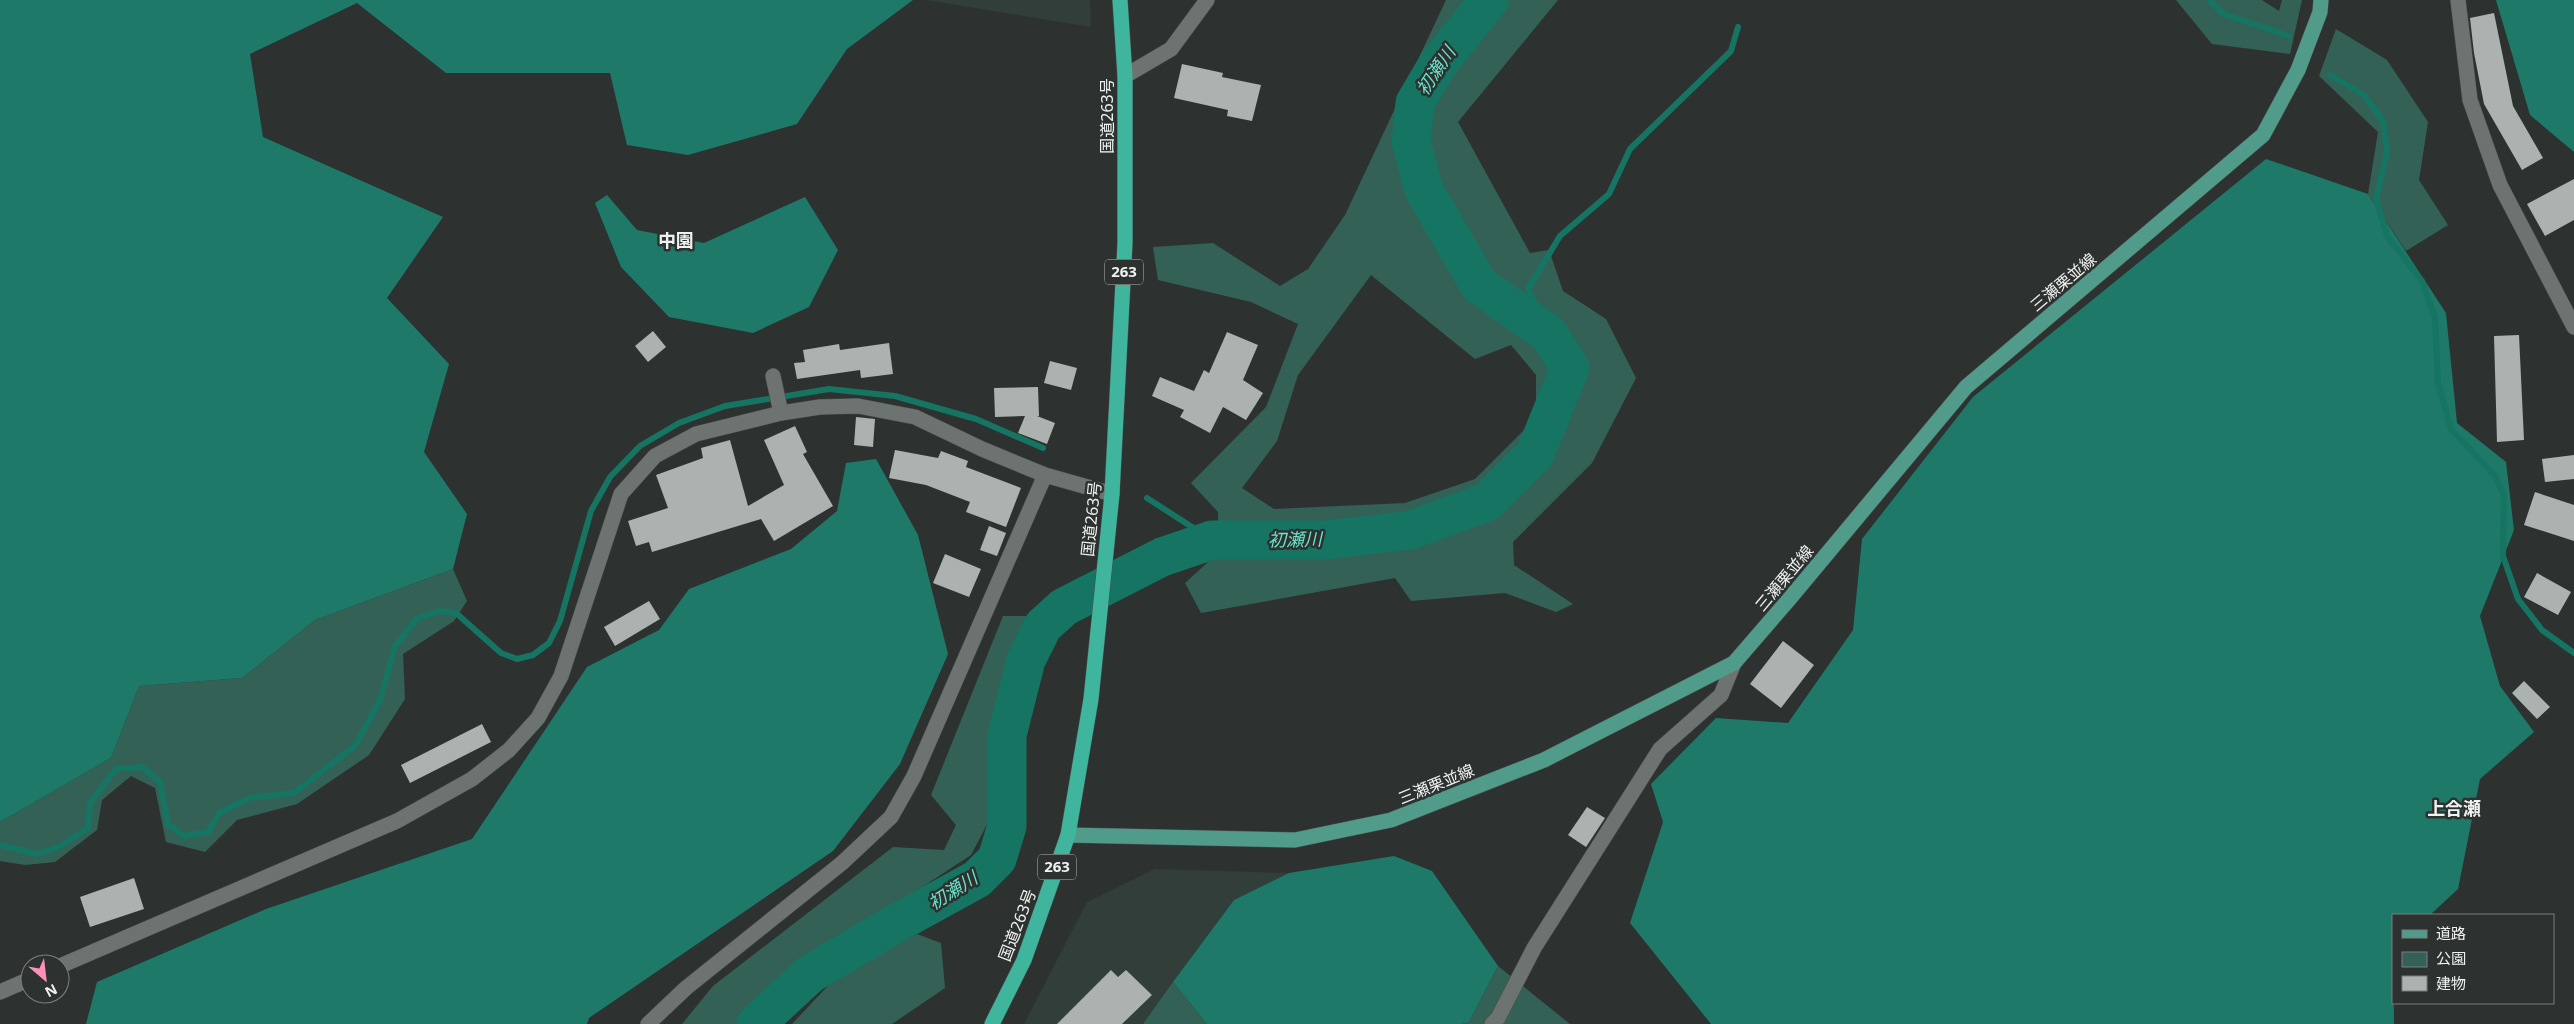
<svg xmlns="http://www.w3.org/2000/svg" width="2574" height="1024" font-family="'Noto Sans','Noto Sans JP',sans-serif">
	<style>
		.built { fill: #313e3a }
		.green { fill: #336156; fill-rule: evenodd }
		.forest { fill: #1e7968 }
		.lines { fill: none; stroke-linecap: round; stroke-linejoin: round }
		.stream { stroke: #167462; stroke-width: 6 }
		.river { stroke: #167462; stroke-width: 39 }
		.building { fill: #abb2b0 }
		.minor-casing { stroke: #494e4d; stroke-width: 16 }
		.major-casing { stroke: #494e4d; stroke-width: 16 }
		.highway-casing { stroke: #494e4d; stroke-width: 16 }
		.minor { stroke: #6d7371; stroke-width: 15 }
		.major { stroke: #519b8b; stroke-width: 15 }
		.highway { stroke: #3eb59c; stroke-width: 15 }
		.labels { text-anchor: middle; stroke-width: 5; stroke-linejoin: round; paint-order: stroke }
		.shield { fill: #2d3231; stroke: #b5b8b7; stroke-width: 1 }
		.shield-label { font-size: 15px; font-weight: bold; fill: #eff2f1 }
		.street-label { font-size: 16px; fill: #eff2f1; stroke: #2d3231 }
		.water-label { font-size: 18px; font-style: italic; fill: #6ae4c9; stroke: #2d3231 }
		.neighbourhood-label { font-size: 18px; font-weight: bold; fill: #eff2f1; stroke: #2d3231 }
	</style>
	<rect width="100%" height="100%" fill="#2d3231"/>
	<path class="built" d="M 926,0 L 1090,0 L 1091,27 Z
		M 1155,869 L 1289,873 L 1234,900 L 1143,1024 L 1024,1024 L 1087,902 Z"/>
	<path class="green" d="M 1446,0 L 1558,0 L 1458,122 L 1530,253 L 1549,250 L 1563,291 L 1606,319 L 1636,378 L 1592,463 L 1513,542 L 1514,565 L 1573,604 L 1556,612 L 1505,593 L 1411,601 L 1395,578 L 1201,613 L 1185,583 L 1218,553 L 1218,512 L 1191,483 L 1266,407 L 1298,324 L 1251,302 L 1158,280 L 1153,247 L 1213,243 L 1280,286 L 1308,269 L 1345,215 ZM 1371,275 L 1475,359 L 1511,345 L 1536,375 L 1536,418 L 1475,479 L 1405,503 L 1274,509 L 1242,488 L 1277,441 L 1298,375 Z
		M 2176,0 L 2262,0 L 2279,11 L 2282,0 L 2302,0 L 2290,54 L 2212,44 Z
		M 2336,29 L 2387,60 L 2428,122 L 2419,180 L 2448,225 L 2406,251 L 2368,194 L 2378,132 L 2319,76 Z
		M 453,569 L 467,601 L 454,621 L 403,654 L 405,699 L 369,755 L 297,804 L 237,820 L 205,852 L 166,842 L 155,788 L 131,776 L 102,800 L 97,830 L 55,862 L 25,865 L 0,861 L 0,822 L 111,758 L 139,686 L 242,678 L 315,620 Z
		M 1003,616 L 1028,616 L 993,729 L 994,811 L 971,855 L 802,966 L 747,1024 L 682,1024 L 713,986 L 893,847 L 944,850 L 956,825 L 931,795 Z
		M 917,934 L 941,943 L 945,988 L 892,1024 L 792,1024 L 840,973 Z
		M 1498,966 L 1570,1024 L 1462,1024 L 1469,1022 Z
		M 1173,982 L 1207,1024 L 1143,1024 Z"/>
	<path class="forest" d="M 0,0 L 913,0 L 847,49 L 797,124 L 688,155 L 627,145 L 610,73 L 446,73 L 357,3 L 250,54 L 263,137 L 443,217 L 387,298 L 449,364 L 424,452 L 467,514 L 453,569 L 315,620 L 242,678 L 139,686 L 111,758 L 0,822 Z
		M 2496,0 L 2574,0 L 2574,152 L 2530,115 Z
		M 2266,159 L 2368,194 L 2446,313 L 2457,423 L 2506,462 L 2514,530 L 2480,616 L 2500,686 L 2534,732 L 2480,779 L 2458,889 L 2430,915 L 2393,915 L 2394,1024 L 1711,1024 L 1630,923 L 1663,822 L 1651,784 L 1716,718 L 1788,723 L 1853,630 L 1862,539 L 1973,397 Z
		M 607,195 L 637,230 L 704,243 L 805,197 L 838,250 L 809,307 L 753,333 L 669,317 L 621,267 L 595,203 Z
		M 876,459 L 918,535 L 948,654 L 900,764 L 833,851 L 589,1018 L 587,1024 L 86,1024 L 97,982 L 266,909 L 472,839 L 587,667 L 659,630 L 689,589 L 791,549 L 837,511 L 846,463 Z
		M 1394,856 L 1432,871 L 1498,966 L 1469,1022 L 1462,1024 L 1207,1024 L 1173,982 L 1234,900 L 1289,873 Z"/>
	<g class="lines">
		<path class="stream" d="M 2209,0 L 2223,14 L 2289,36
			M 2330,75 L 2364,95 L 2383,121 L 2387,152 L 2376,199 L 2387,236 L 2422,281 L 2435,318 L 2438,383 L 2451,429 L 2495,476 L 2504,495 L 2503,556 L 2518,599 L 2542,630 L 2574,653
			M 1548,333 L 1528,289 L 1560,236 L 1609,194 L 1630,149 L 1731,51 L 1738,27
			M 1147,498 L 1212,540
			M 0,845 L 37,854 L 59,847 L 88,828 L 90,803 L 116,769 L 142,767 L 160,782 L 168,824 L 184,836 L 208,832 L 219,813 L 249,798 L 294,793 L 355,746 L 380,700 L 395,646 L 418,618 L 439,611 L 456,613 L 501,653 L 517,659 L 533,655 L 549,643 L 560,621 L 591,511 L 610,477 L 640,446 L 679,423 L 725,406 L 829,389 L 895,396 L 976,419 L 1043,448"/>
		<path class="river" d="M 756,1024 L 810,974 L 886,929 L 977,879 L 997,859 L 1007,826 L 1007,735 L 1026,660 L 1043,626 L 1064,607 L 1162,557 L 1212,540 L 1326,540 L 1411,530 L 1487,502 L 1535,454 L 1570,368 L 1548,333 L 1479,285 L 1424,190 L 1411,141 L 1415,103 L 1438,64 L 1489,0"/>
	</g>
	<path class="building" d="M 2494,13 L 2513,106 L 2543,158 L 2522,170 L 2484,104 L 2474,53 L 2470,18 Z
		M 1182,64 L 1223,73 L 1222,77 L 1261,85 L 1252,121 L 1227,116 L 1228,110 L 1174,98 Z
		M 2574,179 L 2574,220 L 2545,236 L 2527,204 Z
		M 653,331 L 666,347 L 648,362 L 635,346 Z
		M 1227,332 L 1258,345 L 1243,380 L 1263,393 L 1246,420 L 1223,407 L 1210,433 L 1180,417 L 1184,410 L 1152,396 L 1160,377 L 1194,391 L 1204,370 L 1209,373 Z
		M 2519,335 L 2524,440 L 2497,442 L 2494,336 Z
		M 889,343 L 893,374 L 861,378 L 860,370 L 797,379 L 794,363 L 805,362 L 803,350 L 839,344 L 840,350 Z
		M 1050,361 L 1077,368 L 1071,390 L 1044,383 Z
		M 1038,387 L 1039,416 L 1037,416 L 1055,423 L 1047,444 L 1018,433 L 1025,416 L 995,417 L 994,388 Z
		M 856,417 L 875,419 L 873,447 L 854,445 Z
		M 795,426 L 807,452 L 803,454 L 833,506 L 774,541 L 761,519 L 652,552 L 649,542 L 636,546 L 628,521 L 668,508 L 656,475 L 703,458 L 701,448 L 730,440 L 748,506 L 784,485 L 764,440 Z
		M 895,450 L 938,458 L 941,451 L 968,461 L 966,467 L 1021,488 L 1006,527 L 966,512 L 970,502 L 926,485 L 889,478 Z
		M 2574,455 L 2574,479 L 2545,482 L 2542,459 Z
		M 2535,492 L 2574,505 L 2574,541 L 2524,525 Z
		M 989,526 L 1006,533 L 997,556 L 980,550 Z
		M 945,554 L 981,569 L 969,597 L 933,583 Z
		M 2537,573 L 2571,592 L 2558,615 L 2524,597 Z
		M 649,601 L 660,619 L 615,646 L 604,627 Z
		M 1783,641 L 1814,665 L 1781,708 L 1750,684 Z
		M 2524,681 L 2550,707 L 2537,719 L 2512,693 Z
		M 482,724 L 491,742 L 410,783 L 401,765 Z
		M 1587,807 L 1605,818 L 1586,847 L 1568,835 Z
		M 134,878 L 144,909 L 90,927 L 80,897 Z
		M 1111,970 L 1118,977 L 1126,970 L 1152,995 L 1122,1024 L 1057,1024 Z"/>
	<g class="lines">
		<g class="minor-casing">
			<path id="minor" d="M 2458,0 L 2470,100 L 2500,185 L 2574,327
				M 1125,76 L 1171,49 L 1207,0
				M 773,376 L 781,413
				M 60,966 L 397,821 L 472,779 L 509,750 L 538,718 L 561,676 L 621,494 L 655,456 L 696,434 L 781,413 L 820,407 L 858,406 L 915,417 L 982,449 L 1045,475 L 1112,494
				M 0,992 L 30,979
				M 648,1024 L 686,988 L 842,863 L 891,817 L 914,776 L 1045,475
				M 1492,1024 L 1498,1018 L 1534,948 L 1660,749 L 1721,695 L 1734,663"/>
		</g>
		<g class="major-casing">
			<path id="major" d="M 1068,835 L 1295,840 L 1391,820 L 1544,760 L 1734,663 L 1791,597 L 1966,387 L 2263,135 L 2298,70 L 2320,12 L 2321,0"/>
		</g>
		<g class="highway-casing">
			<path id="highway" d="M 992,1024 L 1024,960 L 1068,835 L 1091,699 L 1112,494 L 1125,243 L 1125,76 L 1120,0"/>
		</g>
		<use href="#minor" class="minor"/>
		<use href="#major" class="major"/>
		<use href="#highway" class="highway"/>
	</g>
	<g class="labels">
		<g class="shield">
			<rect x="1105" y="259.5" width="38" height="25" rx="4"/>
			<rect x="1038" y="854.5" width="38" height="25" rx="4"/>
		</g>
		<g class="shield-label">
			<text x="1124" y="277">263</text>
			<text x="1057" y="872">263</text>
		</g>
		<g class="street-label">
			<text transform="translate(1107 116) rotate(-90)" y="6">国道263号</text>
			<text transform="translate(2063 282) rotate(-40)" y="6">三瀬栗並線</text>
			<text transform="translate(1091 519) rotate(-84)" y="6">国道263号</text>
			<text transform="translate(1784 578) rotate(-50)" y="6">三瀬栗並線</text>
			<text transform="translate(1436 784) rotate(-22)" y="6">三瀬栗並線</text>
			<text transform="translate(1017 925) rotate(-69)" y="6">国道263号</text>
		</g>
		<g class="water-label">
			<text transform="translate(1436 71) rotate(-56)" y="6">初瀬川</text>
			<text transform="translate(1295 540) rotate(-1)" y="6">初瀬川</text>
			<text transform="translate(953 891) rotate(-32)" y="6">初瀬川</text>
		</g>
		<g class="neighbourhood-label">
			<text x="676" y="247">中園</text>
			<text x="2454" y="815">上合瀬</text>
		</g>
	</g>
	<rect x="2392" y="914" width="162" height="90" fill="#2d3231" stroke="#7b7f7e"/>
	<rect x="2402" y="930" width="25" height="8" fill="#519b8b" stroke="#7b7f7e"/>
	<text x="2436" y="939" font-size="15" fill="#eff2f1">道路</text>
	<rect x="2402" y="952" width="25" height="15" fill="#336156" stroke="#7b7f7e"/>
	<text x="2436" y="964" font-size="15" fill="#eff2f1">公園</text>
	<rect x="2402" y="976" width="25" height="15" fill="#abb2b0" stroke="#7b7f7e"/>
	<text x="2436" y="989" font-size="15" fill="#eff2f1">建物</text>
	<g transform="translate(45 979) rotate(152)"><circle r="24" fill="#2d3231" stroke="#7b7f7e"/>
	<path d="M0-4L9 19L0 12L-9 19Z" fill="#ff8eb9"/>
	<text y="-8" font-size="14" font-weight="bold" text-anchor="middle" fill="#eff2f1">N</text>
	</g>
</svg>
